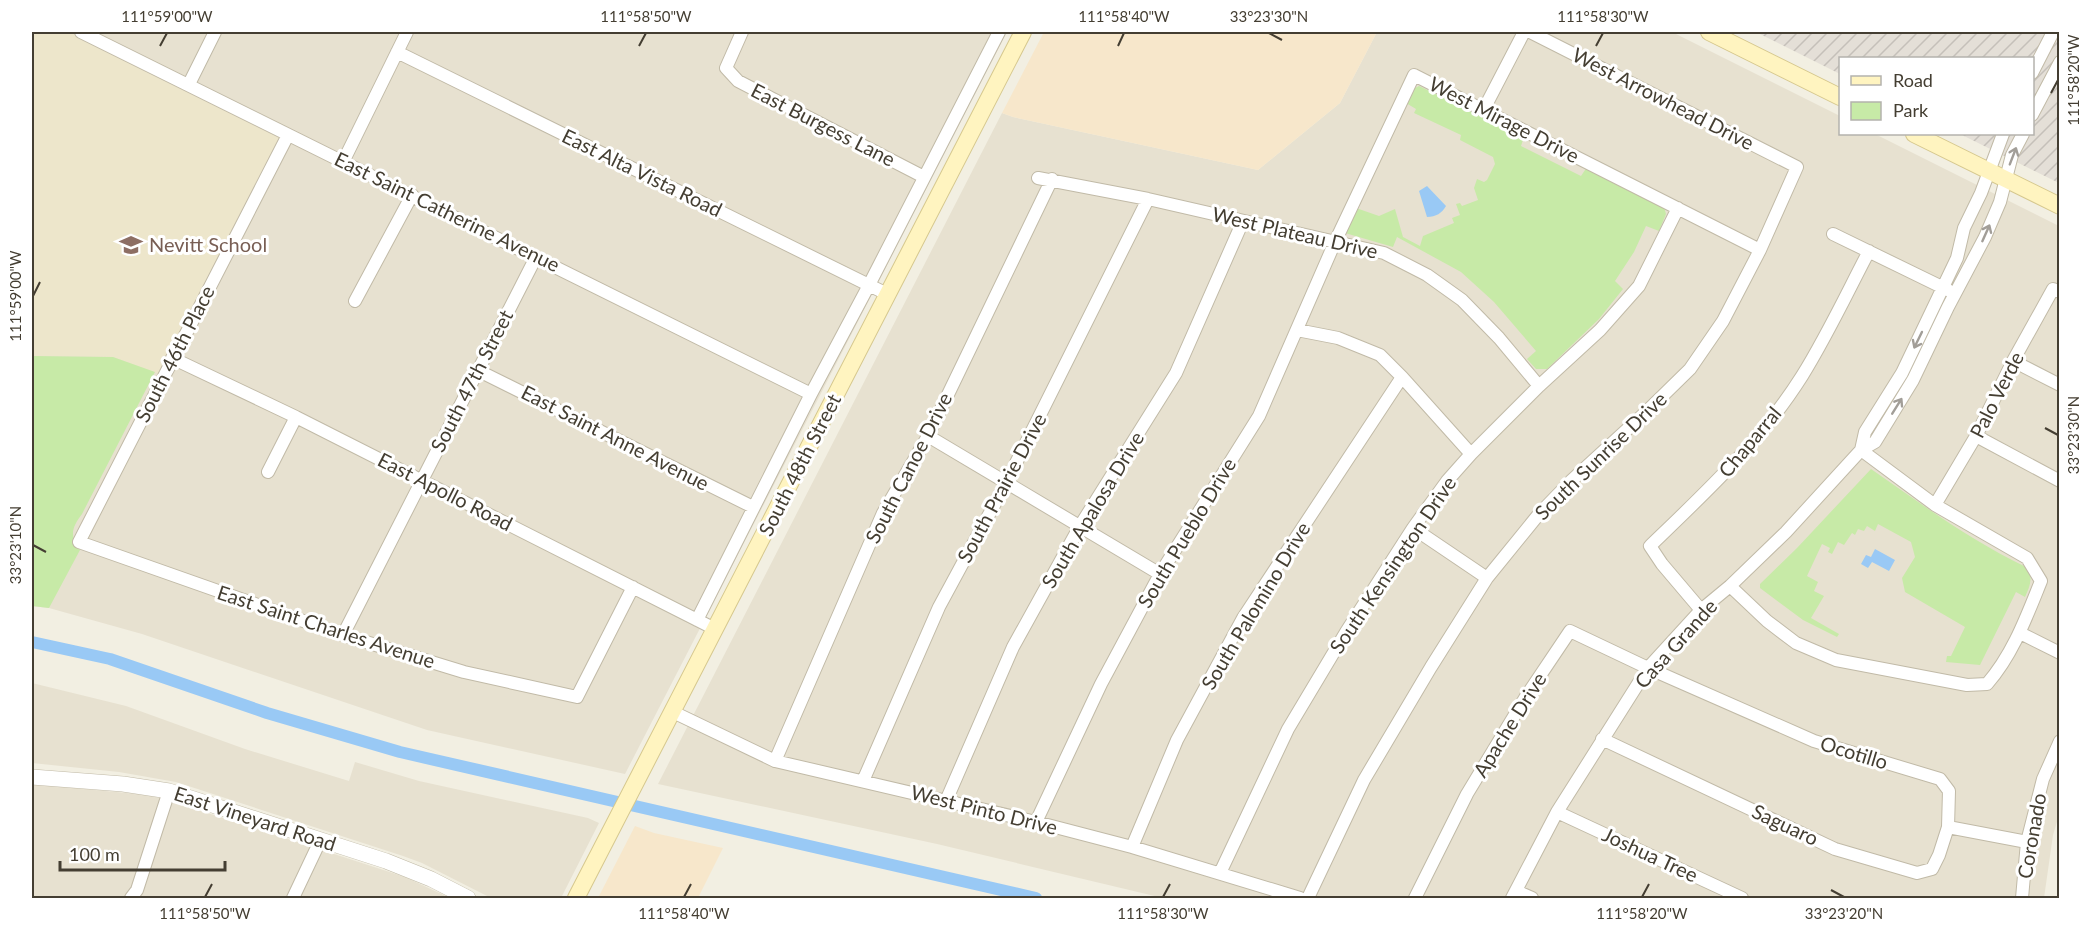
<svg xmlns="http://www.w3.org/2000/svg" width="2091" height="930" font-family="Lato,sans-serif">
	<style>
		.residential { fill: #e7e1d0 }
		.commercial { fill: #f7e7cb }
		.industrial { fill: url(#industrial-furrows) }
		.education { fill: #ede6cb }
		.green { fill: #c7eaa7 }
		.water { fill: #99c9f5 }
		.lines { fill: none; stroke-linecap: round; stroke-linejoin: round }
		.canal { stroke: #99c9f5; stroke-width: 12 }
		.minor-casing { stroke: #c1baa7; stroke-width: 14 }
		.tertiary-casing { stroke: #c1baa7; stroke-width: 16 }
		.secondary-casing { stroke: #d6c88e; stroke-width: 18 }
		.minor { stroke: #fff; stroke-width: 12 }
		.tertiary { stroke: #fff; stroke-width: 15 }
		.secondary { stroke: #fff4c0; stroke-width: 16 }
		.oneway { stroke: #a29e98 }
		.ticks { fill: none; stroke: #443e32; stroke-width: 2 }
		.labels { text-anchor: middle; stroke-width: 6; stroke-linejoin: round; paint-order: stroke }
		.street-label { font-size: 20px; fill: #443e32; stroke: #fff }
		.education-label { font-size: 20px; fill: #785e54; stroke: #fff; text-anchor: start }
		.neatline { fill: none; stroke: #443e32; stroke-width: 2 }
		.ticks-label { font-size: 15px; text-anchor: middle; fill: #443e32 }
	</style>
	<defs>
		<pattern id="industrial-furrows" width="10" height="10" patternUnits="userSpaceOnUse" patternTransform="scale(1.5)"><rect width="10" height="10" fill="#e4dfd7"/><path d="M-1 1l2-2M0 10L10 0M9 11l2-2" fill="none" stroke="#c5c0b9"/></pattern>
	</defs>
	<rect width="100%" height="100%" fill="#f2efe2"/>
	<path class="residential" d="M 32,32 L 1007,32 L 625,774 L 427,730 L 142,634 L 49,608 L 32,606 Z
		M 1377,32 L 1672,32 L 1840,116 L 1840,134 L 1875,134 L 2059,226 L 2060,812 L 2053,835 L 2044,898 L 1163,898 L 937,844 L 658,784 L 1002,113 L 1013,117 L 1258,170 L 1340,103 Z
		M 32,683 L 126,706 L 245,749 L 349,781 L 355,762 L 419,781 L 588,818 L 599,823 L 561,898 L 491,898 L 422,863 L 403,856 L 176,782 L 119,772 L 32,763 Z
		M 32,784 L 148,795 L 183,805 L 405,877 L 450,898 L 32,898 Z"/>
	<path class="commercial" d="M 1044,32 L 1377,32 L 1340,103 L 1258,170 L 1013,117 L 1002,113 Z
		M 635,826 L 654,833 L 723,848 L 698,898 L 598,898 Z"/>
	<path class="industrial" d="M 1756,32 L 2059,32 L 2059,183 L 1960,134 L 2032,134 L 2032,58 L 1840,58 L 1840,74 Z"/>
	<path class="education" d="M 32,32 L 81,32 L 288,135 L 164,376 L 113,357 L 32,356 Z"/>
	<path class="green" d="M 1419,86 L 1524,137 L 1521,146 L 1581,176 L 1587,167 L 1664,207 L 1666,214 L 1659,231 L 1646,226 L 1634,252 L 1615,281 L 1623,289 L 1599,319 L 1547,369 L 1536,369 L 1527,359 L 1536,351 L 1494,302 L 1461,272 L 1397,237 L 1393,247 L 1345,233 L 1356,208 L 1379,216 L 1395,209 L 1403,237 L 1420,246 L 1423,236 L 1454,223 L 1452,218 L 1460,215 L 1456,204 L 1460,203 L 1462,206 L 1478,200 L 1474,188 L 1477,179 L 1484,182 L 1487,180 L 1495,164 L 1493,157 L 1460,140 L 1461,135 L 1414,113 L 1416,109 L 1406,103 L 1413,89 Z
		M 32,356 L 113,357 L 155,372 L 82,514 C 72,527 69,536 80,550 L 49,608 L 32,606 Z
		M 1871,469 C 1921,504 1970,540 2026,567 C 2034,577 2030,586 2025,597 L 2016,592 L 1980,665 L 1946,662 L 1947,656 L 1951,656 L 1965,627 L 1905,592 L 1902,578 L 1915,557 L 1911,542 L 1878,524 L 1875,531 L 1867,526 L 1864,531 L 1858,529 L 1855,535 L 1852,533 L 1844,545 L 1838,542 L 1832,554 L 1828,552 L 1830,548 L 1822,544 L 1807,576 L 1818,582 L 1814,591 L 1824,596 L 1811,618 L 1839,634 L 1837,637 L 1803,620 L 1760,588 L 1760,584 L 1797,548 Z"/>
	<path class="water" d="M 1427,186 L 1446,206 C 1442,213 1436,217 1427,217 L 1419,191 Z
		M 1875,549 L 1895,560 L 1889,571 L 1872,562 L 1868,568 L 1861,564 L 1866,555 L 1871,557 Z"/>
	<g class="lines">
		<path class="canal" d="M 32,642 L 110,659 L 267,713 L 400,752 L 1036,898"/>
		<g class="minor-casing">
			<path id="minor" d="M 81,32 L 811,394
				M 742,32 L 726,68 L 738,81 L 924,177
				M 397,52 L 887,294
				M 2032,73 L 2053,32
				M 189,84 L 215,32
				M 1484,109 L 1524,32
				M 2032,115 L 2060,62
				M 288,135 L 79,542 L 343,635 L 464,672 L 577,697 L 633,587
				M 344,160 L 407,32
				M 1038,178 L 1148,199 L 1384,253 L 1427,275 L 1462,300 L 1499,338 L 1539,386
				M 1833,234 L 1948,290
				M 355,301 L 412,195
				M 1297,330 L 1338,338 L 1380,355 L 1402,377 L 1471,454
				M 172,358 L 296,417 L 715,629
				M 2013,361 L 2060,385
				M 477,370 L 753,507
				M 928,436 L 1160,574
				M 1976,436 L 2060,481
				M 1861,450 L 1865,432 L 1902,373 L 1957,258 L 1964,228 L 1981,193 L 2003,134
				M 268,472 L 296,417
				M 1935,505 L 1976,436 L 2013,361 L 2053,289 L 2060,292
				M 1413,528 L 1487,578
				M 1730,586 L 1767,621 L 1796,643 L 1836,660 L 1967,685 L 1987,684 C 2013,654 2026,618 2041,581 L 2027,558 L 1935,505 L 1861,450
				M 1701,610 L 1662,564 L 1650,546 C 1705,493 1761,441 1802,376 C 1827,336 1847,293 1869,251
				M 697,620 L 811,394 L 869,285 L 999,32
				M 2020,633 L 2060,653
				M 343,635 L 536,257
				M 673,712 L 775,761 L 1036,822 L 1132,847 L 1300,898
				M 775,761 L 883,513 L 928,436 L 1052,179
				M 863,781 L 939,607 L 1006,483 L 1148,199
				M 946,801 L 1013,647 L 1080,526 L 1176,373 L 1243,221
				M 1557,812 L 1742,898
				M 1036,822 L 1101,684 L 1160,574 L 1259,416 L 1335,242 L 1414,75 L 1760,250
				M 1948,827 L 2027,842
				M 1132,847 L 1177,740 L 1243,618 L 1402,377
				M 1220,873 L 1288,729 L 1346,632 L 1413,528 L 1447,481 L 1471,454 L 1539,386 L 1600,330 L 1639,286 L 1678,208
				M 1516,891 L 1532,898
				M 131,898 L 137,890 L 169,791
				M 293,898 L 320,841
				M 1308,898 L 1364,780 L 1431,667 L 1487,578 L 1539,514 L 1571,481 L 1643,415 L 1690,369 L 1723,321 L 1760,250 L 1797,167 L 1530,32
				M 1415,898 L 1467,794 L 1525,698 L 1570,631 L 1648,668 L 1814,741 L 1940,779 L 1949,791 L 1948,827 L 1939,855 L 1932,869 L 1917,873 L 1835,849 L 1602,739
				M 1512,898 L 1557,812 L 1648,668 L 1701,610 L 1730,586 L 1786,532 L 1861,450 L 1875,442 L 1913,380 L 1948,307 L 1985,237 L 2000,202 L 2012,155 L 2023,134
				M 2022,898 L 2027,842 L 2043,779 L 2060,741"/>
		</g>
		<g class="tertiary-casing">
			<path id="tertiary" d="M 32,777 L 123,784 L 169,791 L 386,861 L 431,879 L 468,898"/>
		</g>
		<g class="secondary-casing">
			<path id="secondary" d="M 1709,32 L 1840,97
				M 1914,134 L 2060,206
				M 576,898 L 1023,32"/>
		</g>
		<use href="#minor" class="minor"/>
		<use href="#tertiary" class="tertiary"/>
		<use href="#secondary" class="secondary"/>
	</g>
	<defs><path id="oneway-shaft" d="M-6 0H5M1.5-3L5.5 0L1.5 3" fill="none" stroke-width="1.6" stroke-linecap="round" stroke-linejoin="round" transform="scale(1.5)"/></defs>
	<g class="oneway">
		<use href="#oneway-shaft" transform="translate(2013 156) rotate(-69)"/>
		<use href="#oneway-shaft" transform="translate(1986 233) rotate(-66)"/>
		<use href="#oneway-shaft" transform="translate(1918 340) rotate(116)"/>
		<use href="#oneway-shaft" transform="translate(1897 406) rotate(-58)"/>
	</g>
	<path class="ticks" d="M 1269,33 L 1282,40M 160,46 L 167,33M 639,46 L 646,33M 1118,46 L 1124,33M 1596,46 L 1603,33M 2051,93 L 2058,80M 33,296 L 40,282M 2045,428 L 2058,435M 33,545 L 46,552M 1831,890 L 1844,897M 205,897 L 212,884M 684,897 L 691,884M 1163,897 L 1170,884M 1642,897 L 1649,884"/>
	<defs>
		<g id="school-bare" transform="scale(1.8)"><path d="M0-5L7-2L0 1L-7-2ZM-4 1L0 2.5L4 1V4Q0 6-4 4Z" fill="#8d6e63" stroke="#fff" stroke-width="2.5" paint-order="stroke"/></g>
	</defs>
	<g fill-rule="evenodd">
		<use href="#school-bare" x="131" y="245"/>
	</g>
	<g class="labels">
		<g class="street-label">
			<text transform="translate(1663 99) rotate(27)" y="7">West Arrowhead Drive</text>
			<text transform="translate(1504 120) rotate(27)" y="7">West Mirage Drive</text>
			<text transform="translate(823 125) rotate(27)" y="7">East Burgess Lane</text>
			<text transform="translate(642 173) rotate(26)" y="7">East Alta Vista Road</text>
			<text transform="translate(447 212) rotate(26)" y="7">East Saint Catherine Avenue</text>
			<text transform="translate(1295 233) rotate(13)" y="7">West Plateau Drive</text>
			<text transform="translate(175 354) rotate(-63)" y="7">South 46th Place</text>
			<text transform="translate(472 381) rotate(-63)" y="7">South 47th Street</text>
			<text transform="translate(1997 395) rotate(-63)" y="7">Palo Verde</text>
			<text transform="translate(615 438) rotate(27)" y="7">East Saint Anne Avenue</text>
			<text transform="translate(1750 442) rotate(-50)" y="7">Chaparral</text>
			<text transform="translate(1601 456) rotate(-44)" y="7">South Sunrise Drive</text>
			<text transform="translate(800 465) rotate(-63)" y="7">South 48th Street</text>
			<text transform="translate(909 468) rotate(-63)" y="7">South Canoe Drive</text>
			<text transform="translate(1002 488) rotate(-62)" y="7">South Prairie Drive</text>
			<text transform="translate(445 492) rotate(27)" y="7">East Apollo Road</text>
			<text transform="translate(1093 510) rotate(-59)" y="7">South Apalosa Drive</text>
			<text transform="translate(1187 533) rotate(-59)" y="7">South Pueblo Drive</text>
			<text transform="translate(1393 565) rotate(-56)" y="7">South Kensington Drive</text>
			<text transform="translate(1256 606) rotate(-59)" y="7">South Palomino Drive</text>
			<text transform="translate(326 627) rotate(18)" y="7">East Saint Charles Avenue</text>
			<text transform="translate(1676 644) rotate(-48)" y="7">Casa Grande</text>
			<text transform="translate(1510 725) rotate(-58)" y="7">Apache Drive</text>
			<text transform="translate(1854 753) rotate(17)" y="7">Ocotillo</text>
			<text transform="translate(984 810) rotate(14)" y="7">West Pinto Drive</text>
			<text transform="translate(255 819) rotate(18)" y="7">East Vineyard Road</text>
			<text transform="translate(1785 825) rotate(25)" y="7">Saguaro</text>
			<text transform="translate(2032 836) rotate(-80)" y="7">Coronado</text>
			<text transform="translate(1650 855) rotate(25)" y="7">Joshua Tree</text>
		</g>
		<g class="education-label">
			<text x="149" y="252">Nevitt School</text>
		</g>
	</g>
	<rect width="2091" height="930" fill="none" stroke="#ffffff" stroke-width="66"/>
	<rect x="1839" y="57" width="195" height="78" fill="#ffffff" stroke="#b4b2ad" stroke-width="1.5"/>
	<rect x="1851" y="76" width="30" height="9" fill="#fff4c0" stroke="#b4b2ad" stroke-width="1.5"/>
	<text x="1893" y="87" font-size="18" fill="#443e32">Road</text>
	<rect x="1851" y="102" width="30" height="18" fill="#c7eaa7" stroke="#b4b2ad" stroke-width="1.5"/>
	<text x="1893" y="117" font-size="18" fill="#443e32">Park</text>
	<path d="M60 861v9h165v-9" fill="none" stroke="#443e32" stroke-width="3"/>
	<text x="69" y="861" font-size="18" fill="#443e32" stroke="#ffffff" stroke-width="4.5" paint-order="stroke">100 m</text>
	<rect x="33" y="33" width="2025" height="864" class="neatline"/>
	<g class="ticks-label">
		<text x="167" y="22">111°59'00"W</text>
		<text x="646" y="22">111°58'50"W</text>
		<text x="1124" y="22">111°58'40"W</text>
		<text x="1269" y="22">33°23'30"N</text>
		<text x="1603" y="22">111°58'30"W</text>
		<text transform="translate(2074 80) rotate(-90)" y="5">111°58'20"W</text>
		<text transform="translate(16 296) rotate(-90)" y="5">111°59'00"W</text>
		<text transform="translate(2074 435) rotate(-90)" y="5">33°23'30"N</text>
		<text transform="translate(16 545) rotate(-90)" y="5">33°23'10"N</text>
		<text x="205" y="919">111°58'50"W</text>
		<text x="684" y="919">111°58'40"W</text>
		<text x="1163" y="919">111°58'30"W</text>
		<text x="1642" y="919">111°58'20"W</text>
		<text x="1844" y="919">33°23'20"N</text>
	</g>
</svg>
